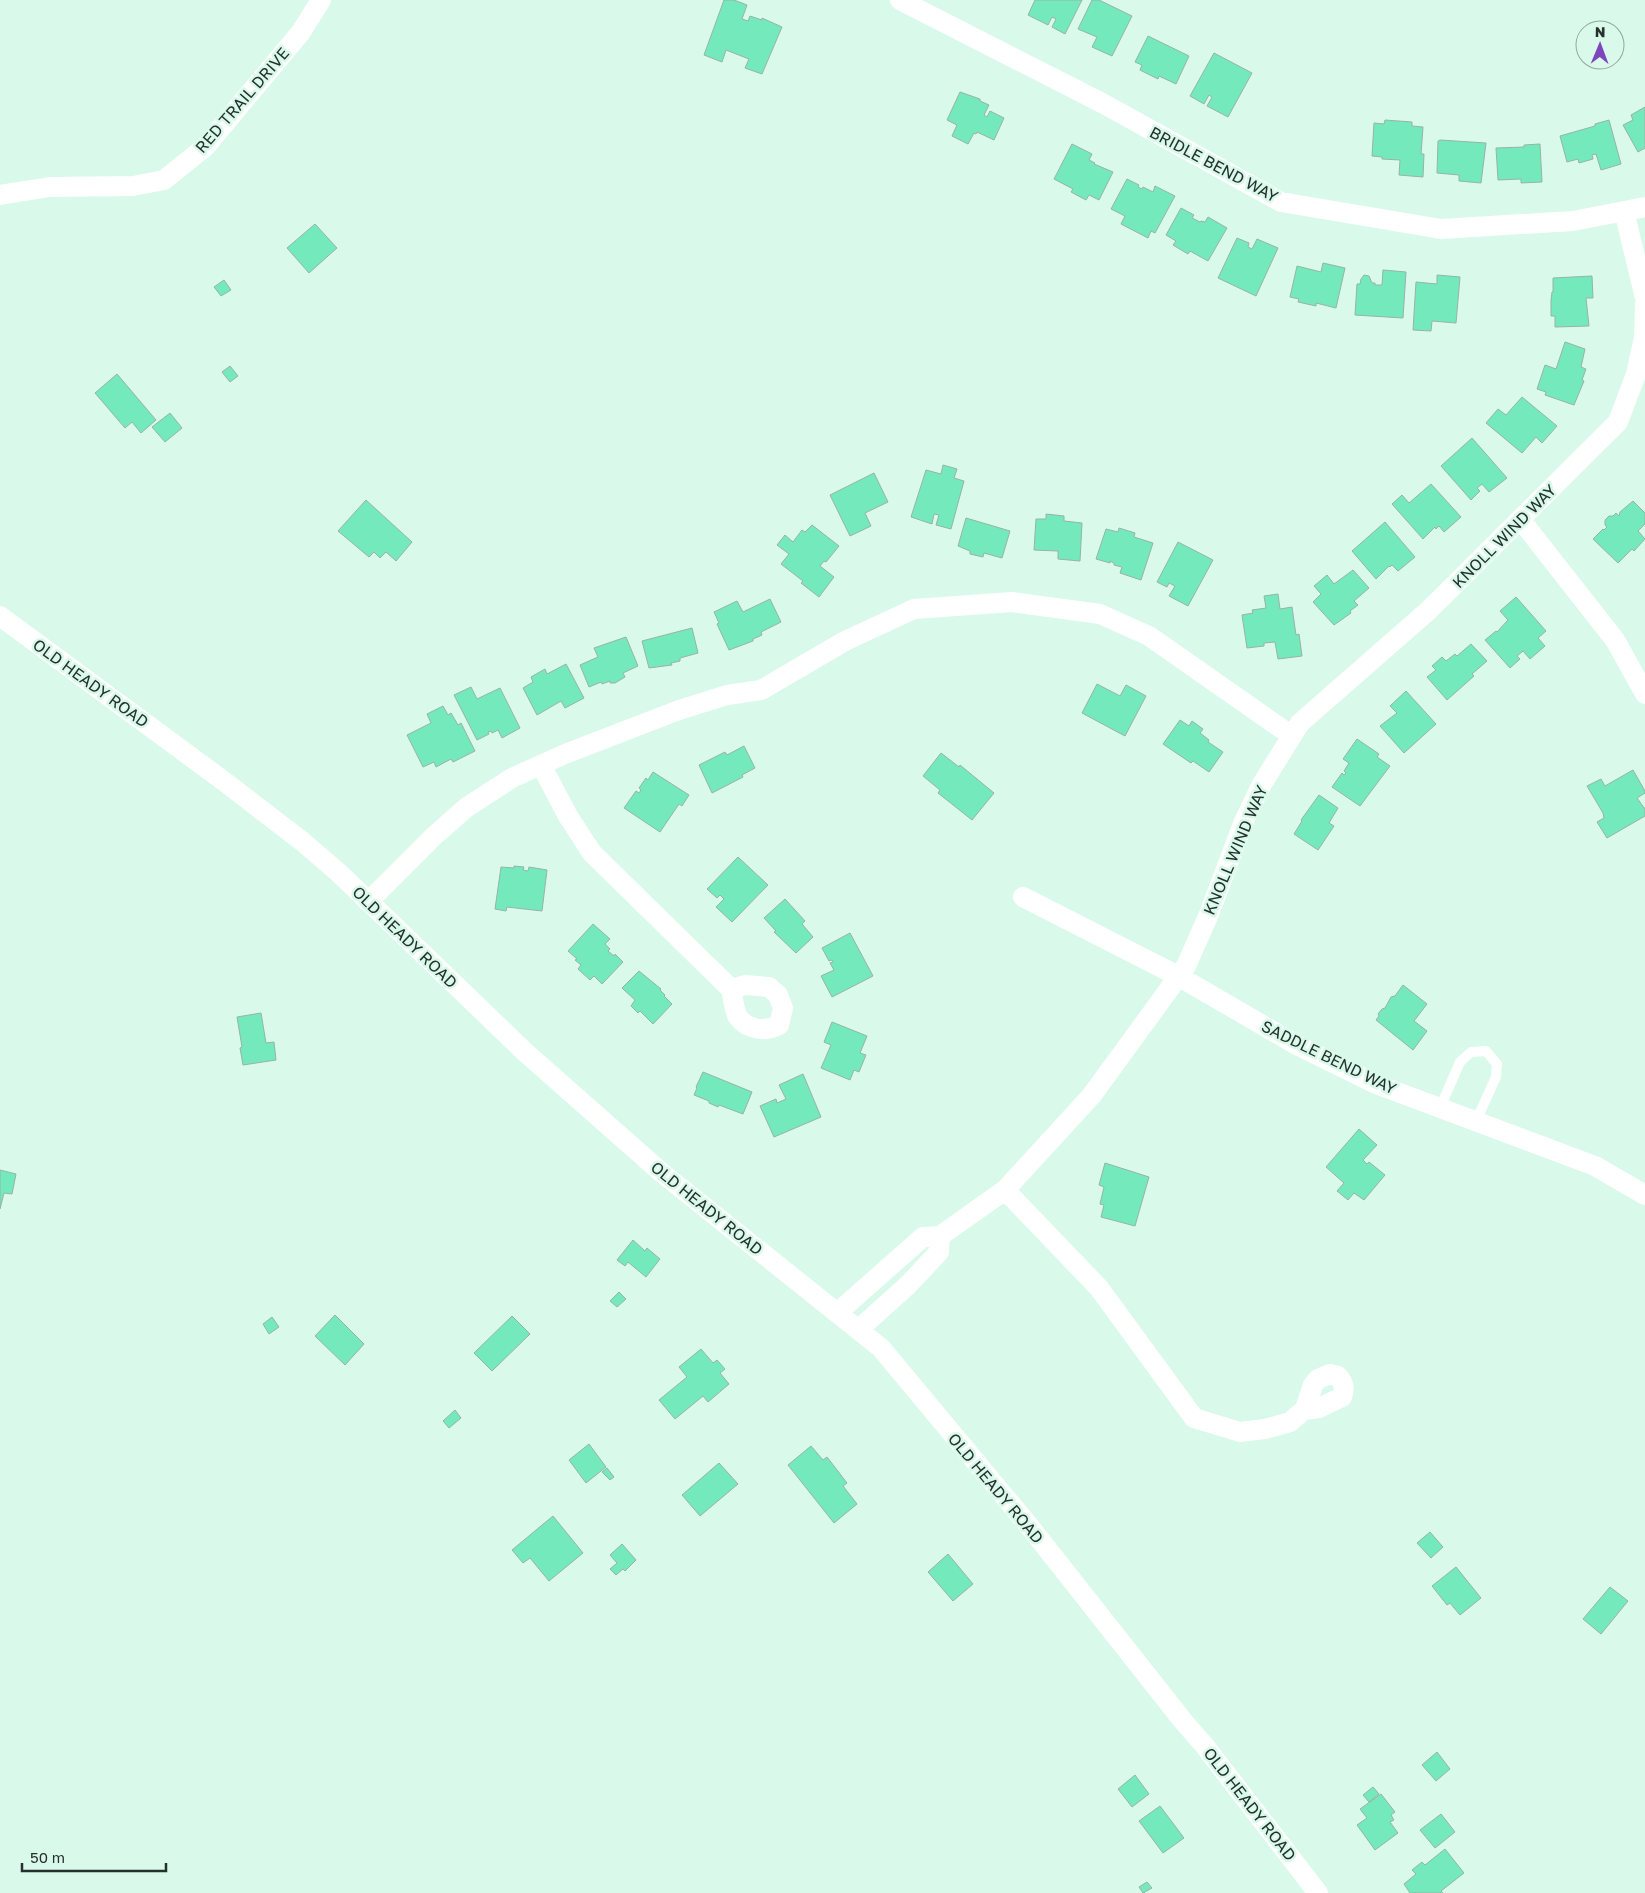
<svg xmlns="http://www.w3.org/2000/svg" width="1645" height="1893" font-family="'Golos Text',sans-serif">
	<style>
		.building { fill: #74e9bc; stroke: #96b4a6 }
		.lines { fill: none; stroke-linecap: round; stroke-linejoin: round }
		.service { stroke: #fff; stroke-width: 10 }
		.minor { stroke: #fff; stroke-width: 20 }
		.labels { text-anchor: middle; stroke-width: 5; stroke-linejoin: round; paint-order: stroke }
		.street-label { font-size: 16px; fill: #25312c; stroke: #d9f9ea }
	</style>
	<rect width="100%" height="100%" fill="#d9f9ea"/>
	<path class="building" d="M 724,0 L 734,0 L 747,5 L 742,19 L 748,21 L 750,16 L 762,20 L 762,18 L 782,27 L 762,74 L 745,68 L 749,59 L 726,50 L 722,62 L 704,55 Z
		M 1035,0 L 1082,0 L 1065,34 L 1052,27 L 1056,19 L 1052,17 L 1048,25 L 1028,15 Z
		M 1092,0 L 1099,0 L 1132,16 L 1112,56 L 1092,47 L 1097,37 L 1078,29 Z
		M 1148,36 L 1189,56 L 1176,84 L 1159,76 L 1158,79 L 1140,70 L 1142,65 L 1135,62 Z
		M 1214,53 L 1252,73 L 1228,117 L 1207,106 L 1212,97 L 1209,95 L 1204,104 L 1190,96 Z
		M 960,92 L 980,99 L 980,101 L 989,105 L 984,115 L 987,117 L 990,111 L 1004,118 L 994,140 L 977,132 L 976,134 L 974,133 L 968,144 L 952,136 L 957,125 L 947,120 Z
		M 1645,107 L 1645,148 L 1638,152 L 1623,125 L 1633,120 L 1631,115 Z
		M 1385,120 L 1412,122 L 1412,126 L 1423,127 L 1421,154 L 1424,154 L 1423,177 L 1399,175 L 1400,160 L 1382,159 L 1382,157 L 1372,156 L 1374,123 L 1384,124 Z
		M 1609,120 L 1621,164 L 1601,170 L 1596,154 L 1592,155 L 1593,159 L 1579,163 L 1578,159 L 1567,162 L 1560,136 L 1595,126 L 1595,124 Z
		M 1440,140 L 1486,143 L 1481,183 L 1459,181 L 1459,175 L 1437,173 L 1438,141 Z
		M 1072,144 L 1092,154 L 1089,160 L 1095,163 L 1094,164 L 1113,172 L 1099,200 L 1089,195 L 1086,200 L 1071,192 L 1073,189 L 1054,179 Z
		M 1540,144 L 1542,182 L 1521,183 L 1521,179 L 1498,180 L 1496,148 L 1524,147 L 1524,145 Z
		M 1127,179 L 1139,185 L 1138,187 L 1142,189 L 1143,187 L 1153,192 L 1155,186 L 1175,196 L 1155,233 L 1151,231 L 1148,238 L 1121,224 L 1125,216 L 1111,209 Z
		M 1181,208 L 1194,215 L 1192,218 L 1200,222 L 1201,221 L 1205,222 L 1208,217 L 1227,228 L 1208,261 L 1190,251 L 1188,254 L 1173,245 L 1176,241 L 1166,235 Z
		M 315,224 L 337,248 L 309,273 L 287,248 Z
		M 1237,238 L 1249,243 L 1248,247 L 1252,249 L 1257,239 L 1278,248 L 1256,296 L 1218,278 Z
		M 1323,263 L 1345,268 L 1336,308 L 1316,303 L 1316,306 L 1298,302 L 1299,299 L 1290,297 L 1297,266 L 1321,272 Z
		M 1383,270 L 1406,272 L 1403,318 L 1355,315 L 1357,284 L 1360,284 L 1361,279 L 1364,275 L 1369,276 L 1372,283 L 1375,283 L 1375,285 L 1382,285 Z
		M 1437,275 L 1460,277 L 1456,323 L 1432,321 L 1431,331 L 1413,330 L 1416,282 L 1437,284 Z
		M 1592,276 L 1593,298 L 1586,298 L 1589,326 L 1555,327 L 1555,316 L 1551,316 L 1551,300 L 1552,292 L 1553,292 L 1553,278 Z
		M 224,280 L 231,290 L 221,296 L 214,287 Z
		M 1565,342 L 1585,349 L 1581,367 L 1586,369 L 1582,380 L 1584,381 L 1574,405 L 1545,395 L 1546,392 L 1537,389 L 1545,365 L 1556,369 Z
		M 230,366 L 238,376 L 230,382 L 222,372 Z
		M 117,374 L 156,420 L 141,433 L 132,422 L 125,428 L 95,393 Z
		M 1522,397 L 1557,426 L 1542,443 L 1536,437 L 1522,453 L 1486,423 L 1498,409 L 1506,415 Z
		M 170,413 L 182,428 L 165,442 L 152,427 Z
		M 1472,438 L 1507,478 L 1489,492 L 1482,484 L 1477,488 L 1480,491 L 1471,500 L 1441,466 Z
		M 943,465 L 957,469 L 954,478 L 964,481 L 951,529 L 936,525 L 939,515 L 934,514 L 932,524 L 911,517 L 926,470 L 941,474 Z
		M 874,473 L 888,502 L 865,513 L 871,526 L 850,536 L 830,495 Z
		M 1431,484 L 1461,517 L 1444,532 L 1439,526 L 1436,529 L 1435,527 L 1423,539 L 1392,504 L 1402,495 L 1409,503 Z
		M 366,500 L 412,542 L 396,561 L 386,552 L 380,558 L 374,552 L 369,557 L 338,531 Z
		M 1633,501 L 1645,513 L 1645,524 L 1638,531 L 1645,539 L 1634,551 L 1632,549 L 1618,563 L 1593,539 L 1603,529 L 1604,530 L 1607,527 L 1605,525 L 1605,520 L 1609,516 L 1613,516 L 1616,513 L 1619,516 L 1620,512 Z
		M 1046,514 L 1064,516 L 1064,521 L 1082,523 L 1080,561 L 1058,559 L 1058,551 L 1034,550 L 1036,519 L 1046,519 Z
		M 966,518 L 1010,531 L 1002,558 L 984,553 L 983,557 L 970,554 L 970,551 L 958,546 Z
		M 1385,522 L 1415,557 L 1398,571 L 1392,565 L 1390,567 L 1389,566 L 1376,579 L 1352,551 Z
		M 812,525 L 839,546 L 826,562 L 824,561 L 820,566 L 834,577 L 819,597 L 801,583 L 803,581 L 781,564 L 789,554 L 777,545 L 785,535 L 793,542 L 802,530 L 805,532 Z
		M 1119,528 L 1135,533 L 1134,537 L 1153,543 L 1141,580 L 1120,573 L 1122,567 L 1114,565 L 1114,563 L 1110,561 L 1110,563 L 1096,559 L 1106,529 L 1118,532 Z
		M 1178,542 L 1213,560 L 1188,606 L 1169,596 L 1175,586 L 1169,583 L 1167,587 L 1157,582 Z
		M 1353,570 L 1369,588 L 1354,601 L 1358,605 L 1350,611 L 1351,613 L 1334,625 L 1313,602 L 1321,594 L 1314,586 L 1327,575 L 1334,584 Z
		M 1278,594 L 1280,609 L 1292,607 L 1296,635 L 1299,634 L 1302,656 L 1278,659 L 1275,642 L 1264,643 L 1264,646 L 1247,648 L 1242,615 L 1253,613 L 1252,610 L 1266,608 L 1264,596 Z
		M 1516,597 L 1546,631 L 1538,638 L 1545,646 L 1530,659 L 1523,651 L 1517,656 L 1520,659 L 1510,668 L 1485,640 L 1496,631 L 1497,632 L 1508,620 L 1500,611 Z
		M 770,599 L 781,622 L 761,632 L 762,635 L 753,639 L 753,641 L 729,650 L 717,624 L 719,623 L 714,612 L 737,601 L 743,612 Z
		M 692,628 L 698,653 L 680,658 L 680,661 L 671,663 L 672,665 L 649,668 L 642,641 Z
		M 626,637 L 638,666 L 623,673 L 625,677 L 615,683 L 610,683 L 610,681 L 602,684 L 601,682 L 589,687 L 580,665 L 598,657 L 594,648 Z
		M 1471,644 L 1487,661 L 1472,674 L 1474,676 L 1447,700 L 1427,677 L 1436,670 L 1432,666 L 1442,657 L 1446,661 L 1455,654 L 1457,656 Z
		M 566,664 L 584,698 L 565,708 L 561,701 L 537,715 L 523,688 L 533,682 L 531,677 L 545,669 L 547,674 Z
		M 1097,684 L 1120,696 L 1126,685 L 1146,696 L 1125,736 L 1082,713 Z
		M 471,687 L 477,699 L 500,688 L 520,728 L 502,738 L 498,730 L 492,733 L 491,731 L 488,732 L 489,734 L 477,740 L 454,695 Z
		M 1406,691 L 1436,724 L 1404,753 L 1380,726 L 1397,713 L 1390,706 Z
		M 443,706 L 448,715 L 451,713 L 458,725 L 461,723 L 475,751 L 453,762 L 451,759 L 436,767 L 434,762 L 423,767 L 407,735 L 431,723 L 427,714 Z
		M 1180,720 L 1189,726 L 1192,721 L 1203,729 L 1200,733 L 1209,740 L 1208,742 L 1223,752 L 1209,772 L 1193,761 L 1191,763 L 1163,744 Z
		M 1357,739 L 1379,754 L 1377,757 L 1390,766 L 1360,806 L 1332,787 L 1342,773 L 1344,775 L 1346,773 L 1344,771 L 1349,763 L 1343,759 Z
		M 744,746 L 755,768 L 742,775 L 743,777 L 712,793 L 699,765 L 725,752 L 727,755 Z
		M 941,753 L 959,767 L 960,765 L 994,793 L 972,820 L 938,793 L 940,790 L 923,776 Z
		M 1633,770 L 1645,791 L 1645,793 L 1637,798 L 1645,809 L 1645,816 L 1607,838 L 1597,822 L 1604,818 L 1603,813 L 1587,786 L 1601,779 L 1605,786 Z
		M 653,772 L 689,795 L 682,806 L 679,804 L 660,832 L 624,808 L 636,791 L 639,793 L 641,790 L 639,788 L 646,778 L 648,780 Z
		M 1319,795 L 1338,808 L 1329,823 L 1334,826 L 1318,850 L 1294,834 L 1302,821 L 1301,820 Z
		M 738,857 L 768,885 L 732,922 L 716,907 L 724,899 L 720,895 L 717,898 L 707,889 Z
		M 514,866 L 524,867 L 523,870 L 528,871 L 529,867 L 547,870 L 542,911 L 507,907 L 506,911 L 495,909 L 501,867 L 514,868 Z
		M 785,899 L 805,921 L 802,924 L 813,937 L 796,953 L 774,932 L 776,931 L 764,918 Z
		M 593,924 L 610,939 L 605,944 L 610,949 L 608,951 L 614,956 L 615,954 L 623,962 L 602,984 L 594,976 L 590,980 L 578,969 L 581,965 L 575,960 L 577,959 L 568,951 Z
		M 850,933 L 873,976 L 832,997 L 821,976 L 834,970 L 830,963 L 833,962 L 832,960 L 829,961 L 822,948 Z
		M 639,971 L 661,989 L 660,990 L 665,995 L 664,996 L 672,1004 L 653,1024 L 640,1011 L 638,1013 L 631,1006 L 635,1000 L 622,988 Z
		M 1403,985 L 1427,1004 L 1414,1021 L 1427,1031 L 1413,1050 L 1376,1020 L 1379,1016 L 1378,1014 L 1382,1009 L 1385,1008 L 1391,997 L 1395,996 Z
		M 261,1013 L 266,1043 L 274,1042 L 276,1060 L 243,1065 L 240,1048 L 242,1047 L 237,1017 Z
		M 832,1022 L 867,1036 L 860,1053 L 866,1055 L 859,1072 L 854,1070 L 850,1080 L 821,1068 L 831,1045 L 824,1042 Z
		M 703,1072 L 752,1092 L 743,1114 L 719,1105 L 718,1107 L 709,1103 L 709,1101 L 694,1095 L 697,1088 L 696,1087 Z
		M 803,1074 L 821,1117 L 774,1137 L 760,1106 L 776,1099 L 777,1103 L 786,1099 L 779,1085 Z
		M 1359,1129 L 1377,1145 L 1363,1160 L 1367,1164 L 1369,1162 L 1385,1175 L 1364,1200 L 1354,1193 L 1348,1200 L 1337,1191 L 1344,1183 L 1326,1167 Z
		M 1105,1163 L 1149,1177 L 1135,1226 L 1101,1217 L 1104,1205 L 1100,1204 L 1104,1187 L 1099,1185 Z
		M 0,1170 L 16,1174 L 12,1194 L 4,1193 L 0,1209 Z
		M 633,1240 L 645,1251 L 647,1248 L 660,1259 L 646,1277 L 628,1262 L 625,1266 L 617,1260 Z
		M 619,1292 L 626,1299 L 617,1307 L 610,1301 Z
		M 335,1315 L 364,1344 L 345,1365 L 315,1336 Z
		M 512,1316 L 530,1334 L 492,1371 L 474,1353 Z
		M 272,1317 L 279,1327 L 269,1334 L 263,1324 Z
		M 701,1349 L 713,1363 L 717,1360 L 725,1369 L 720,1373 L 729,1384 L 708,1402 L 703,1396 L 675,1419 L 659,1400 L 687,1377 L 679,1367 Z
		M 455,1410 L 461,1418 L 449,1428 L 443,1421 Z
		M 589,1444 L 606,1467 L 586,1483 L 569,1460 Z
		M 811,1446 L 823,1460 L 827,1457 L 847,1483 L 843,1486 L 857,1504 L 834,1523 L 788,1465 Z
		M 719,1463 L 738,1484 L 700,1516 L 682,1495 Z
		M 607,1468 L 614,1477 L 610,1480 L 602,1472 Z
		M 553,1516 L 583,1553 L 549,1581 L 530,1558 L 523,1563 L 512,1550 Z
		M 1430,1532 L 1443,1547 L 1431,1558 L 1417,1543 Z
		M 622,1544 L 636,1560 L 625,1571 L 623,1569 L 616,1575 L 610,1569 L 617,1563 L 610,1555 Z
		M 948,1554 L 973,1584 L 953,1601 L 928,1572 Z
		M 1456,1567 L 1481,1598 L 1460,1615 L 1450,1603 L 1447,1605 L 1432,1586 Z
		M 1610,1587 L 1628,1601 L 1601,1634 L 1583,1619 Z
		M 1437,1752 L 1450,1769 L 1436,1781 L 1422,1765 Z
		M 1135,1775 L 1149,1794 L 1132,1807 L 1118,1789 Z
		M 1373,1787 L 1379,1794 L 1369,1802 L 1363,1795 Z
		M 1381,1794 L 1395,1812 L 1391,1815 L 1394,1820 L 1390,1822 L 1398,1833 L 1375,1850 L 1357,1825 L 1367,1818 L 1360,1809 Z
		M 1160,1806 L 1184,1838 L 1163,1853 L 1139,1821 Z
		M 1441,1814 L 1455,1832 L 1435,1848 L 1420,1830 Z
		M 1445,1849 L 1464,1873 L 1441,1891 L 1443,1893 L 1410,1893 L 1404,1884 L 1416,1874 L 1412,1870 L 1422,1862 L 1425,1865 Z
		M 1147,1882 L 1152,1888 L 1143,1893 L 1139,1887 Z"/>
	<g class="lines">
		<path class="service" d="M 1440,1108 L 1460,1062 L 1471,1052 L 1486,1051 L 1497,1064 L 1496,1077 L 1476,1121"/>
		<path class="minor" d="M 900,0 L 1104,104 L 1281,202 L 1441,229 L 1573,221 L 1645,207
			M 0,195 L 50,187 L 133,186 L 164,180 L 205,147 L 301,32 L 321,0
			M 1624,211 L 1645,298
			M 1520,519 L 1615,640 L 1645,694
			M 0,616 L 225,782 L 303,842 L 339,873 L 525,1052 L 662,1173 L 881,1348 L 1030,1527 L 1183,1721 L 1204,1745 L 1318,1893
			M 541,765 L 568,816 L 592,853 L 731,989 C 733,997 734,1011 738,1017 C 747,1030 766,1032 779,1025 L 783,1008 L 778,995 L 769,987 L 745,985 L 731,989
			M 1023,897 L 1178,976 L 1295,1044 L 1376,1084 L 1595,1166 L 1645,1195
			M 368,902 L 434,836 L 467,807 L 512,778 L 565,754 L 679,710 L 727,695 L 761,690 L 845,641 L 914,609 L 1012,602 L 1100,614 L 1149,636 L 1292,736
			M 1005,1190 L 1099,1288 L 1194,1418 L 1240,1432 L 1265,1429 L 1290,1422 L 1305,1409 L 1313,1385 L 1318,1379 L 1330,1374 L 1338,1376 C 1344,1383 1345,1388 1342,1397 L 1319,1408 L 1304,1410
			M 837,1313 L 923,1237 L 940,1236 L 1005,1190 L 1092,1095 L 1186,966 L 1209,914 L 1244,821 L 1262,784 L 1300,723 L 1429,610 L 1618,422 L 1636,374 L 1644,338 L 1645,303
			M 859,1329 L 908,1285 L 939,1252 L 940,1236"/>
	</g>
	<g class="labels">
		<g class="street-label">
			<text transform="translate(242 100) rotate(-49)" y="6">RED TRAIL DRIVE</text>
			<text transform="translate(1214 164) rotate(28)" y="6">BRIDLE BEND WAY</text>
			<text transform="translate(1504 536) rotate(-45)" y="6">KNOLL WIND WAY</text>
			<text transform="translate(91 683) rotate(36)" y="6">OLD HEADY ROAD</text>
			<text transform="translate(1235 850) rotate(-67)" y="6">KNOLL WIND WAY</text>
			<text transform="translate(405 937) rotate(44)" y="6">OLD HEADY ROAD</text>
			<text transform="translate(1329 1057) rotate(26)" y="6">SADDLE BEND WAY</text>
			<text transform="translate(707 1208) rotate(39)" y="6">OLD HEADY ROAD</text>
			<text transform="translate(996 1488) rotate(50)" y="6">OLD HEADY ROAD</text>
			<text transform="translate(1250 1804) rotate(52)" y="6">OLD HEADY ROAD</text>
		</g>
	</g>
	<g transform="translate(1600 45) rotate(1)"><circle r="24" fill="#d9f9ea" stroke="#91a99e"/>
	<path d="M0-4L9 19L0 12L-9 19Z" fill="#7d46bd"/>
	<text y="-8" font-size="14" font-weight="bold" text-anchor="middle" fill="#25312c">N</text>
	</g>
	<path d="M22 1863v8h144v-8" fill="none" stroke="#25312c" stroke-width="2.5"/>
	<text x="30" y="1863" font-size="15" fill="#25312c" stroke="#d9f9ea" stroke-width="4" paint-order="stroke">50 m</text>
</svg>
